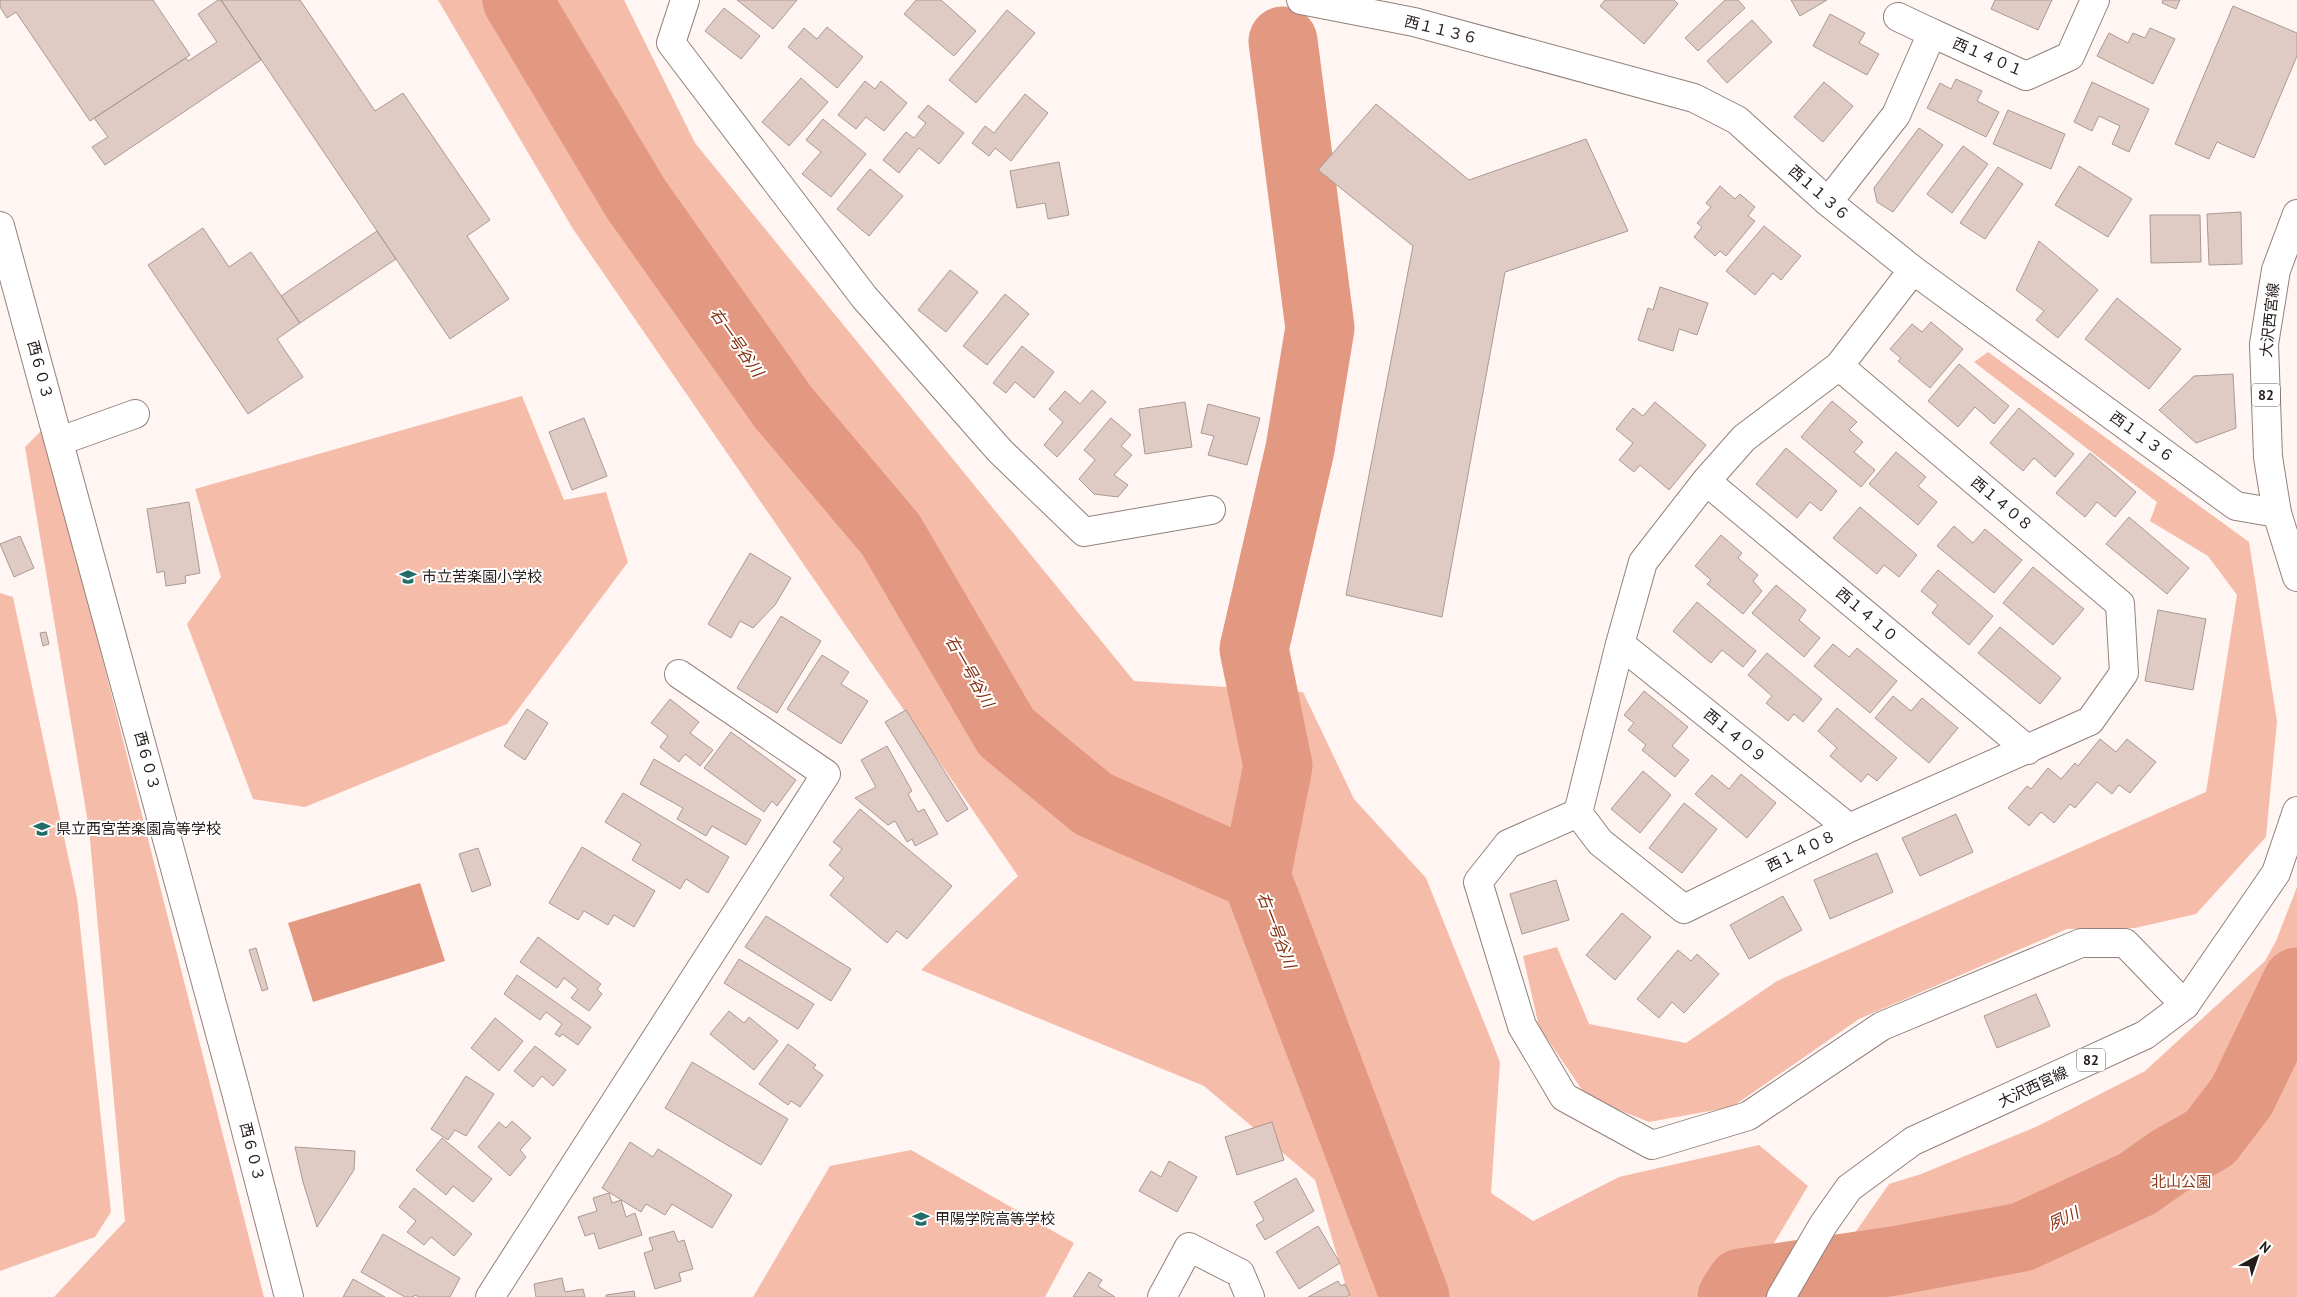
<svg xmlns="http://www.w3.org/2000/svg" width="2297" height="1297" font-family="'PT Sans','Noto Sans JP',sans-serif">
	<style>
		.green { fill: #f6bcaa }
		.water { fill: #e39881 }
		.lines { fill: none; stroke-linecap: round; stroke-linejoin: round }
		.river { stroke: #e39881; stroke-width: 69 }
		.building { fill: #e0cbc4; stroke: #ab9892 }
		.minor-casing { stroke: #93807a; stroke-width: 30 }
		.major-casing { stroke: #93807a; stroke-width: 30 }
		.minor { stroke: #fff; stroke-width: 28 }
		.major { stroke: #fff; stroke-width: 28 }
		.labels { text-anchor: middle; stroke-width: 4; stroke-linejoin: round; paint-order: stroke }
		.shield { fill: #fff; stroke: #66605f; stroke-width: 1 }
		.shield-label { font-size: 14px; font-weight: bold; fill: #241c1a }
		.street-label { font-size: 15px; fill: #241c1a; stroke: #fff }
		.poi-label { font-size: 15px; fill: #241c1a; stroke: #fff; text-anchor: start }
		.park-label { font-size: 15px; fill: #8f381a; stroke: #fff }
		.water-label { font-size: 16px; font-style: italic; fill: #852e0e; stroke: #fff }
	</style>
	<rect width="100%" height="100%" fill="#fff6f4"/>
	<path class="green" d="M 438,0 L 624,0 L 695,143 L 1134,681 L 1303,692 L 1354,799 L 1426,878 L 1500,1062 L 1491,1193 L 1533,1221 L 1619,1177 L 1759,1145 L 1808,1186 L 1742,1297 L 1349,1297 L 1315,1180 L 1204,1086 L 921,970 L 1018,876 L 573,229 Z
		M 1988,352 L 2249,542 L 2277,721 L 2266,837 L 2196,914 L 2135,928 L 2067,929 L 1859,1019 L 1732,1107 L 1649,1122 L 1587,1097 L 1539,1027 L 1523,956 L 1557,947 L 1589,1024 L 1686,1043 L 1777,981 L 2206,792 L 2237,595 L 2208,556 L 2150,521 L 2157,502 L 1974,362 Z
		M 522,396 L 564,500 L 606,492 L 628,562 L 507,724 L 305,807 L 253,799 L 187,624 L 221,577 L 195,489 Z
		M 44,428 L 264,1297 L 54,1297 L 125,1221 L 89,829 L 25,447 Z
		M 0,593 L 13,597 L 77,898 L 111,1212 L 95,1237 L 0,1271 Z
		M 2297,887 L 2297,1297 L 1810,1297 L 1889,1184 L 1921,1174 L 2038,1126 L 2145,1071 L 2265,961 L 2276,941 Z
		M 911,1150 L 1074,1243 L 1045,1297 L 753,1297 L 830,1166 Z"/>
	<path class="water" d="M 420,883 L 445,961 L 313,1002 L 288,923 Z"/>
	<g class="lines">
		<path class="river" d="M 517,0 L 636,199 L 783,407 L 891,535 L 1006,732 L 1093,804 L 1256,876 L 1415,1297
			M 1256,876 L 1278,766 L 1254,649 L 1300,449 L 1320,328 L 1283,41
			M 1732,1297 L 1741,1283 L 1894,1261 L 2022,1237 L 2137,1184 L 2171,1160 L 2210,1138 L 2242,1096 L 2297,982"/>
	</g>
	<path class="building" d="M 0,0 L 153,0 L 190,55 L 90,121 L 16,12 L 7,18 L 0,7 Z
		M 218,0 L 221,0 L 261,60 L 105,165 L 92,147 L 108,137 L 94,118 L 186,58 L 188,61 L 217,42 L 198,14 Z
		M 221,0 L 300,0 L 375,111 L 403,93 L 490,220 L 467,236 L 509,299 L 450,339 Z
		M 737,0 L 797,0 L 773,29 Z
		M 916,0 L 941,0 L 976,31 L 954,56 L 904,14 Z
		M 1605,0 L 1674,0 L 1678,4 L 1644,44 L 1600,6 Z
		M 1725,0 L 1738,0 L 1745,8 L 1698,51 L 1685,38 Z
		M 1791,0 L 1827,0 L 1800,16 Z
		M 1995,0 L 2052,0 L 2038,30 L 1991,9 Z
		M 2163,0 L 2180,0 L 2176,9 L 2162,3 Z
		M 2233,6 L 2297,33 L 2297,56 L 2254,158 L 2217,142 L 2209,159 L 2175,144 Z
		M 724,8 L 760,36 L 741,59 L 705,31 Z
		M 1007,10 L 1035,33 L 976,103 L 949,80 Z
		M 1830,14 L 1865,33 L 1859,43 L 1879,54 L 1867,75 L 1813,46 Z
		M 1752,20 L 1772,42 L 1727,83 L 1707,61 Z
		M 827,27 L 863,57 L 837,88 L 788,47 L 804,28 L 817,39 Z
		M 2150,28 L 2175,39 L 2153,84 L 2097,56 L 2109,33 L 2128,43 L 2133,33 L 2145,38 Z
		M 801,78 L 828,102 L 789,146 L 762,122 Z
		M 1956,79 L 1982,91 L 1977,101 L 1999,112 L 1986,137 L 1927,108 L 1940,83 L 1951,89 Z
		M 865,81 L 875,89 L 881,81 L 907,103 L 884,131 L 866,117 L 856,129 L 838,115 Z
		M 1824,82 L 1853,106 L 1823,142 L 1794,117 Z
		M 2092,82 L 2149,109 L 2129,152 L 2112,144 L 2120,126 L 2099,116 L 2092,131 L 2074,122 Z
		M 1025,94 L 1048,113 L 1011,161 L 995,148 L 989,156 L 972,143 L 985,126 L 994,133 Z
		M 1376,104 L 1469,180 L 1586,139 L 1628,231 L 1505,272 L 1442,617 L 1346,595 L 1413,246 L 1318,170 Z
		M 928,105 L 964,133 L 939,164 L 919,148 L 899,173 L 883,160 L 906,132 L 914,138 L 926,123 L 918,117 Z
		M 2008,110 L 2065,134 L 2051,169 L 1993,144 Z
		M 823,119 L 866,154 L 831,197 L 802,174 L 821,152 L 806,140 Z
		M 1919,128 L 1943,145 L 1893,212 L 1877,202 L 1874,188 Z
		M 1963,146 L 1988,164 L 1952,213 L 1927,194 Z
		M 1059,162 L 1069,215 L 1048,219 L 1045,203 L 1017,208 L 1010,171 Z
		M 2079,166 L 2132,199 L 2108,237 L 2055,205 Z
		M 1998,167 L 2023,184 L 1985,239 L 1960,223 Z
		M 870,169 L 903,196 L 869,236 L 837,209 Z
		M 1720,186 L 1735,199 L 1740,194 L 1755,207 L 1748,216 L 1755,221 L 1726,256 L 1720,251 L 1715,256 L 1694,237 L 1702,227 L 1697,223 L 1711,207 L 1706,203 Z
		M 2241,212 L 2242,264 L 2209,265 L 2207,214 Z
		M 2150,215 L 2200,215 L 2201,262 L 2151,263 Z
		M 1764,226 L 1801,256 L 1781,280 L 1773,273 L 1755,295 L 1726,271 Z
		M 203,228 L 229,267 L 251,252 L 300,323 L 277,339 L 303,377 L 248,414 L 148,265 Z
		M 377,231 L 396,259 L 300,323 L 281,296 Z
		M 2039,241 L 2098,290 L 2058,338 L 2036,320 L 2044,311 L 2016,290 Z
		M 950,270 L 978,292 L 946,332 L 918,310 Z
		M 1660,287 L 1708,303 L 1697,335 L 1679,329 L 1673,351 L 1638,340 L 1648,308 L 1653,310 Z
		M 1005,294 L 1029,314 L 987,365 L 963,346 Z
		M 2117,298 L 2181,349 L 2149,389 L 2085,339 Z
		M 1931,322 L 1963,349 L 1930,388 L 1898,361 L 1901,358 L 1890,349 L 1912,324 L 1922,332 Z
		M 1022,346 L 1054,372 L 1034,398 L 1015,382 L 1006,393 L 993,383 Z
		M 1959,364 L 2009,406 L 1994,424 L 1975,407 L 1958,427 L 1928,401 Z
		M 2233,374 L 2236,428 L 2196,443 L 2159,410 L 2194,376 Z
		M 1092,390 L 1106,402 L 1057,457 L 1044,445 L 1063,422 L 1049,409 L 1065,391 L 1080,404 Z
		M 1832,401 L 1857,422 L 1849,430 L 1863,442 L 1854,452 L 1875,470 L 1861,487 L 1801,437 Z
		M 1185,402 L 1192,447 L 1145,454 L 1139,409 Z
		M 1655,402 L 1706,445 L 1669,490 L 1640,465 L 1634,472 L 1619,460 L 1633,443 L 1616,429 L 1633,408 L 1643,416 Z
		M 1208,404 L 1260,418 L 1247,465 L 1208,455 L 1214,436 L 1201,433 Z
		M 2019,408 L 2074,454 L 2055,477 L 2034,458 L 2023,471 L 1990,443 Z
		M 584,418 L 607,476 L 572,490 L 549,432 Z
		M 1111,418 L 1131,435 L 1121,446 L 1132,455 L 1114,475 L 1128,485 L 1118,497 L 1094,494 L 1079,479 L 1095,460 L 1084,450 Z
		M 1786,448 L 1837,491 L 1821,511 L 1810,502 L 1797,518 L 1756,484 Z
		M 1896,452 L 1926,477 L 1918,486 L 1937,502 L 1918,525 L 1869,484 Z
		M 2090,453 L 2136,492 L 2115,517 L 2097,502 L 2085,517 L 2056,493 Z
		M 189,502 L 200,573 L 185,576 L 186,583 L 166,586 L 164,571 L 157,573 L 147,509 Z
		M 1860,507 L 1917,555 L 1899,577 L 1884,565 L 1877,574 L 1833,538 Z
		M 2129,517 L 2189,568 L 2167,594 L 2106,544 Z
		M 1954,526 L 1973,543 L 1985,529 L 2022,560 L 1994,593 L 1937,546 Z
		M 1721,535 L 1742,553 L 1738,558 L 1758,575 L 1753,581 L 1762,591 L 1743,614 L 1707,584 L 1711,580 L 1695,566 Z
		M 20,536 L 34,568 L 14,577 L 0,544 Z
		M 750,553 L 791,578 L 775,605 L 753,628 L 740,621 L 731,638 L 708,624 Z
		M 2033,567 L 2084,609 L 2053,645 L 2003,603 Z
		M 1938,570 L 1993,616 L 1969,645 L 1932,613 L 1938,605 L 1921,591 Z
		M 1776,585 L 1806,610 L 1799,620 L 1820,638 L 1804,657 L 1752,613 Z
		M 1697,602 L 1756,651 L 1743,667 L 1722,650 L 1711,663 L 1673,631 Z
		M 2158,610 L 2206,619 L 2193,690 L 2145,681 Z
		M 781,616 L 821,641 L 777,713 L 737,688 Z
		M 2000,627 L 2061,678 L 2040,704 L 1978,653 Z
		M 46,632 L 49,644 L 43,646 L 40,633 Z
		M 1833,644 L 1849,657 L 1857,648 L 1897,681 L 1870,713 L 1814,666 Z
		M 1767,653 L 1822,699 L 1803,722 L 1794,714 L 1788,721 L 1766,703 L 1772,696 L 1748,675 Z
		M 822,655 L 849,672 L 841,684 L 868,701 L 841,744 L 787,709 Z
		M 1644,691 L 1688,727 L 1672,746 L 1689,760 L 1675,777 L 1642,750 L 1646,745 L 1628,730 L 1634,723 L 1624,715 Z
		M 1893,696 L 1911,711 L 1922,698 L 1958,728 L 1929,763 L 1875,718 Z
		M 670,699 L 699,722 L 690,733 L 713,750 L 700,766 L 685,754 L 679,762 L 660,747 L 668,736 L 651,723 Z
		M 1837,708 L 1897,758 L 1877,781 L 1868,774 L 1861,782 L 1830,756 L 1837,748 L 1818,731 Z
		M 527,709 L 548,723 L 525,760 L 504,746 Z
		M 906,710 L 968,809 L 947,822 L 885,722 Z
		M 731,732 L 796,780 L 777,806 L 772,801 L 764,812 L 704,768 Z
		M 2100,739 L 2116,752 L 2127,739 L 2156,762 L 2130,793 L 2119,785 L 2112,794 L 2097,782 L 2075,808 L 2070,804 L 2054,823 L 2041,812 L 2029,826 L 2008,808 L 2027,786 L 2031,789 L 2048,768 L 2061,779 L 2075,763 L 2078,766 Z
		M 887,746 L 912,791 L 908,794 L 918,812 L 924,809 L 938,834 L 915,846 L 912,839 L 907,842 L 895,821 L 888,825 L 855,798 L 876,787 L 861,760 Z
		M 654,759 L 761,820 L 746,845 L 712,826 L 706,836 L 677,819 L 683,808 L 640,784 Z
		M 1643,771 L 1671,795 L 1640,833 L 1611,809 Z
		M 1741,774 L 1776,803 L 1747,838 L 1695,794 L 1712,775 L 1729,789 Z
		M 623,793 L 729,857 L 708,893 L 686,879 L 680,889 L 632,860 L 641,844 L 605,822 Z
		M 1684,803 L 1717,829 L 1682,873 L 1649,848 Z
		M 860,809 L 952,886 L 907,939 L 897,931 L 887,943 L 830,895 L 844,878 L 829,865 L 842,849 L 833,842 Z
		M 1956,814 L 1973,852 L 1920,876 L 1902,838 Z
		M 582,847 L 655,891 L 634,927 L 614,915 L 608,925 L 584,911 L 578,920 L 549,903 Z
		M 478,848 L 491,885 L 472,892 L 459,854 Z
		M 1877,853 L 1893,892 L 1830,919 L 1814,880 Z
		M 1556,880 L 1569,920 L 1522,934 L 1510,894 Z
		M 1783,896 L 1802,930 L 1749,959 L 1730,925 Z
		M 1622,913 L 1651,937 L 1615,980 L 1586,955 Z
		M 766,916 L 851,969 L 831,1001 L 745,947 Z
		M 538,937 L 601,984 L 597,989 L 602,994 L 589,1011 L 571,998 L 578,989 L 564,978 L 557,988 L 520,962 Z
		M 256,948 L 268,989 L 262,991 L 249,950 Z
		M 1678,950 L 1691,961 L 1697,954 L 1719,974 L 1684,1013 L 1672,1002 L 1659,1018 L 1637,999 Z
		M 739,959 L 814,1004 L 798,1029 L 724,983 Z
		M 517,975 L 591,1027 L 578,1045 L 562,1034 L 560,1037 L 555,1034 L 562,1024 L 546,1012 L 540,1020 L 504,994 Z
		M 2036,994 L 2050,1026 L 1997,1048 L 1984,1016 Z
		M 729,1011 L 744,1023 L 749,1017 L 778,1041 L 754,1070 L 710,1034 Z
		M 495,1018 L 523,1041 L 499,1071 L 471,1048 Z
		M 788,1044 L 816,1065 L 813,1068 L 823,1075 L 800,1107 L 791,1101 L 788,1105 L 759,1084 Z
		M 535,1046 L 566,1070 L 553,1086 L 542,1076 L 533,1087 L 514,1071 Z
		M 692,1062 L 788,1119 L 761,1165 L 665,1108 Z
		M 466,1076 L 494,1094 L 466,1136 L 455,1130 L 448,1140 L 431,1129 Z
		M 512,1121 L 531,1138 L 520,1150 L 526,1157 L 510,1176 L 478,1147 L 499,1122 L 506,1128 Z
		M 1272,1122 L 1284,1160 L 1237,1175 L 1225,1137 Z
		M 442,1138 L 492,1179 L 473,1202 L 453,1186 L 446,1195 L 416,1170 Z
		M 630,1142 L 653,1157 L 658,1149 L 732,1195 L 712,1228 L 672,1204 L 665,1215 L 646,1204 L 641,1212 L 602,1188 Z
		M 295,1147 L 355,1151 L 354,1170 L 317,1227 L 303,1182 Z
		M 1169,1161 L 1197,1177 L 1177,1212 L 1139,1191 L 1151,1171 L 1161,1177 Z
		M 1296,1178 L 1314,1211 L 1265,1240 L 1256,1225 L 1264,1220 L 1254,1202 Z
		M 414,1188 L 472,1234 L 454,1256 L 431,1237 L 424,1245 L 407,1232 L 416,1221 L 399,1207 Z
		M 609,1193 L 612,1203 L 621,1200 L 626,1217 L 635,1213 L 642,1235 L 599,1249 L 594,1233 L 585,1236 L 578,1217 L 597,1211 L 593,1198 Z
		M 1318,1226 L 1340,1263 L 1299,1289 L 1276,1252 Z
		M 674,1231 L 678,1242 L 684,1240 L 693,1269 L 679,1273 L 681,1281 L 655,1289 L 644,1253 L 653,1250 L 649,1238 Z
		M 383,1234 L 460,1278 L 450,1297 L 419,1297 L 415,1295 L 413,1297 L 405,1297 L 361,1272 Z
		M 1089,1272 L 1102,1280 L 1098,1286 L 1115,1297 L 1073,1297 Z
		M 562,1278 L 565,1292 L 583,1289 L 585,1297 L 536,1297 L 534,1284 Z
		M 353,1279 L 385,1297 L 343,1297 Z
		M 1338,1281 L 1341,1286 L 1345,1284 L 1350,1295 L 1346,1297 L 1308,1297 Z
		M 634,1291 L 635,1297 L 606,1297 L 606,1295 Z"/>
	<g class="lines">
		<g class="minor-casing">
			<path id="minor" d="M 685,0 L 671,43 L 864,297 L 1000,451 L 1084,532 L 1211,510
				M 1301,0 L 1414,22 L 1694,98 L 1737,120 L 1828,202 L 1913,270 L 2236,506 L 2277,513
				M 1898,17 L 1932,33
				M 1828,202 L 1896,115 L 1932,33 L 2026,76 L 2070,56 L 2095,0
				M 0,226 L 236,1092 L 289,1297
				M 1839,366 L 2120,604 L 2124,673 L 2090,721 L 1849,828 L 1684,909 L 1600,842 L 1578,813 L 1620,644 L 1643,562 L 1706,481 L 1744,438 L 1839,366 L 1913,270
				M 60,441 L 135,414
				M 1706,481 L 2028,750
				M 1620,644 L 1849,828
				M 1578,813 L 1508,844 L 1478,882 L 1522,1026 L 1564,1097 L 1652,1145 L 1748,1116 L 1882,1026 L 2081,943 L 2125,943 L 2185,1005
				M 490,1297 L 826,774 L 679,674
				M 1162,1297 L 1189,1247 L 1240,1273 L 1250,1297"/>
		</g>
		<g class="major-casing">
			<path id="major" d="M 2297,214 L 2276,270 L 2264,344 L 2268,457 L 2277,513 L 2297,577
				M 1781,1297 L 1823,1225 L 1849,1188 L 1913,1141 L 2145,1035 L 2185,1005 L 2276,873 L 2297,811"/>
		</g>
		<use href="#minor" class="minor"/>
		<use href="#major" class="major"/>
	</g>
	<defs>
		<g id="school-bare" transform="scale(1.35)"><path d="M0-5L7-2L0 1L-7-2ZM-4 1L0 2.5L4 1V4Q0 6-4 4Z" fill="#216c67" stroke="#fff" stroke-width="2.5" paint-order="stroke"/></g>
	</defs>
	<g fill-rule="evenodd">
		<use href="#school-bare" x="408" y="577"/>
		<use href="#school-bare" x="42" y="829"/>
		<use href="#school-bare" x="921" y="1219"/>
	</g>
	<g class="labels">
		<g class="shield">
			<rect x="2252" y="383.5" width="28" height="23" rx="4"/>
			<rect x="2077" y="1048.5" width="28" height="23" rx="4"/>
		</g>
		<g class="shield-label">
			<text x="2266" y="400">82</text>
			<text x="2091" y="1065">82</text>
		</g>
		<g class="street-label">
			<text transform="translate(1441 30) rotate(14)" y="5">西１１３６</text>
			<text transform="translate(1988 57) rotate(23)" y="5">西１４０１</text>
			<text transform="translate(1819 193) rotate(41)" y="5">西１１３６</text>
			<text transform="translate(2270 320) rotate(-84)" y="5">大沢西宮線</text>
			<text transform="translate(40 370) rotate(75)" y="5">西６０３</text>
			<text transform="translate(2142 437) rotate(36)" y="5">西１１３６</text>
			<text transform="translate(2002 504) rotate(40)" y="5">西１４０８</text>
			<text transform="translate(1867 615) rotate(40)" y="5">西１４１０</text>
			<text transform="translate(1735 736) rotate(39)" y="5">西１４０９</text>
			<text transform="translate(147 761) rotate(75)" y="5">西６０３</text>
			<text transform="translate(1801 851) rotate(-26)" y="5">西１４０８</text>
			<text transform="translate(2033 1087) rotate(-25)" y="5">大沢西宮線</text>
			<text transform="translate(252 1152) rotate(76)" y="5">西６０３</text>
		</g>
		<g class="poi-label">
			<text x="422" y="582">市立苦楽園小学校</text>
			<text x="56" y="834">県立西宮苦楽園高等学校</text>
			<text x="935" y="1224">甲陽学院高等学校</text>
		</g>
		<g class="park-label">
			<text x="2181" y="1187">北山公園</text>
		</g>
		<g class="water-label">
			<text transform="translate(737 342) rotate(55)" y="6">右一号谷川</text>
			<text transform="translate(970 671) rotate(60)" y="6">右一号谷川</text>
			<text transform="translate(1277 930) rotate(69)" y="6">右一号谷川</text>
			<text transform="translate(2063 1218) rotate(-25)" y="6">夙川</text>
		</g>
	</g>
	<g transform="translate(2257 1257) rotate(40)" stroke="#ffffff" stroke-width="4" paint-order="stroke">
	<path d="M0-4L9 19L0 12L-9 19Z" fill="#241c1a"/>
	<text y="-8" font-size="14" font-weight="bold" text-anchor="middle" fill="#241c1a">N</text>
	</g>
</svg>
